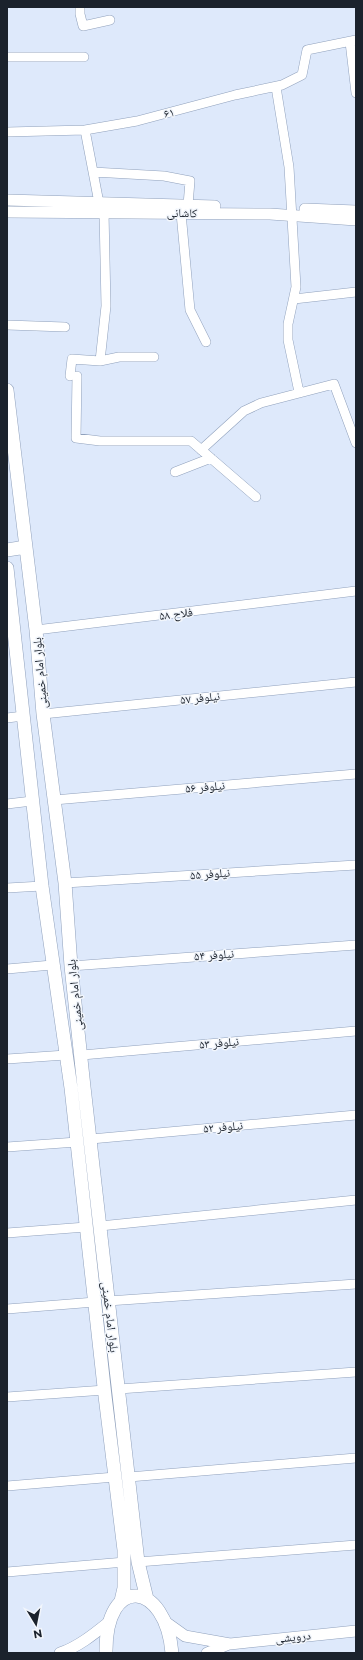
<svg xmlns="http://www.w3.org/2000/svg" width="363" height="1660" font-family="Montserrat,'Noto Naskh Arabic',sans-serif">
	<style>
		.lines { fill: none; stroke-linecap: round; stroke-linejoin: round }
		.minor-casing { stroke: #90a1bc; stroke-width: 10 }
		.tertiary-casing { stroke: #90a1bc; stroke-width: 12 }
		.secondary-casing { stroke: #90a1bc; stroke-width: 14 }
		.minor { stroke: #fff; stroke-width: 9 }
		.tertiary { stroke: #fff; stroke-width: 11 }
		.secondary { stroke: #fff; stroke-width: 13 }
		.labels { text-anchor: middle; stroke-width: 3; stroke-linejoin: round; paint-order: stroke }
		.street-label { font-size: 12px; fill: #1b222c; stroke: #f2f6fc }
	</style>
	<rect width="100%" height="100%" fill="#dee9fb"/>
	<g class="lines">
		<g class="minor-casing">
			<path id="minor" d="M 80,7 L 80,14 L 83,26 L 110,20
				M 350,42 L 356,93
				M 7,57 L 84,57
				M 276,87 L 289,167 L 296,287 L 288,324 L 288,340 L 299,392
				M 85,130 L 99,203 L 104,212 L 106,306 L 100,361
				M 7,132 L 85,130 L 137,121 L 235,95 L 282,85 L 302,75 L 307,50 L 356,40
				M 93,172 L 164,176 L 190,181 L 188,205
				M 182,208 L 181,213 L 190,310 L 206,342
				M 294,299 L 356,292
				M 7,325 L 65,327
				M 70,376 L 72,359 L 100,361 L 119,357 L 154,357
				M 77,376 L 76,438 L 100,441 L 191,441 L 256,497
				M 201,450 L 244,411 L 261,403 L 334,384 L 356,443
				M 175,472 L 211,458
				M 36,630 L 356,591
				M 43,714 L 356,682
				M 7,718 L 23,716
				M 54,800 L 356,774
				M 7,804 L 32,801
				M 65,883 L 356,865
				M 7,888 L 42,886
				M 71,966 L 356,945
				M 7,969 L 52,965
				M 82,1055 L 356,1031
				M 7,1059 L 66,1055
				M 91,1139 L 356,1115
				M 7,1147 L 77,1142
				M 100,1226 L 356,1200
				M 7,1233 L 86,1227
				M 108,1301 L 356,1284
				M 7,1309 L 95,1302
				M 119,1389 L 356,1372
				M 7,1397 L 105,1390
				M 129,1477 L 356,1458
				M 7,1486 L 115,1477
				M 138,1562 L 356,1545
				M 7,1572 L 125,1562"/>
		</g>
		<g class="tertiary-casing">
			<path id="tertiary" d="M 7,200 L 215,206
				M 305,209 L 356,211
				M 7,212 L 270,214 L 356,220
				M 164,1621 L 185,1636 L 230,1644 L 356,1631
				M 60,1653 C 78,1647 94,1634 109,1622
				M 207,1653 L 229,1644"/>
		</g>
		<g class="secondary-casing">
			<path id="secondary" d="M 7,390 L 36,630 L 43,714 L 65,883 L 71,966 L 84,1087 L 138,1562 L 147,1599
				M 7,550 L 26,547
				M 7,568 L 42,886 L 71,1088 L 105,1396 L 124,1550 L 124,1588 L 121,1601
				M 106,1653 C 105,1573 166,1581 172,1653"/>
		</g>
		<use href="#minor" class="minor"/>
		<use href="#tertiary" class="tertiary"/>
		<use href="#secondary" class="secondary"/>
	</g>
	<g class="labels">
		<g class="street-label">
			<text transform="translate(169 113) rotate(-13)" y="4">۶۱</text>
			<text transform="translate(182 213) rotate(1)" y="4">کاشانی</text>
			<text transform="translate(176 614) rotate(-7)" y="4">فلاح ۵۸</text>
			<text transform="translate(40 673) rotate(-95)" y="4">بلوار امام خمینی</text>
			<text transform="translate(200 698) rotate(-6)" y="4">نیلوفر ۵۷</text>
			<text transform="translate(205 787) rotate(-5)" y="4">نیلوفر ۵۶</text>
			<text transform="translate(210 874) rotate(-4)" y="4">نیلوفر ۵۵</text>
			<text transform="translate(214 955) rotate(-4)" y="4">نیلوفر ۵۴</text>
			<text transform="translate(75 995) rotate(-96)" y="4">بلوار امام خمینی</text>
			<text transform="translate(219 1043) rotate(-5)" y="4">نیلوفر ۵۳</text>
			<text transform="translate(223 1127) rotate(-5)" y="4">نیلوفر ۵۲</text>
			<text transform="translate(110 1317) rotate(83)" y="4">بلوار امام خمینی</text>
			<text transform="translate(293 1637) rotate(-6)" y="4">درویشی</text>
		</g>
	</g>
	<rect width="363" height="1660" fill="none" stroke="#1b222c" stroke-width="16"/>
	<g transform="translate(36 1624) rotate(170)" stroke="#f2f6fc" stroke-width="3" paint-order="stroke">
	<path d="M0-3L7 15L0 10L-7 15Z" fill="#1b222c"/>
	<text y="-6" font-size="11" font-weight="bold" text-anchor="middle" fill="#1b222c">N</text>
	</g>
</svg>
